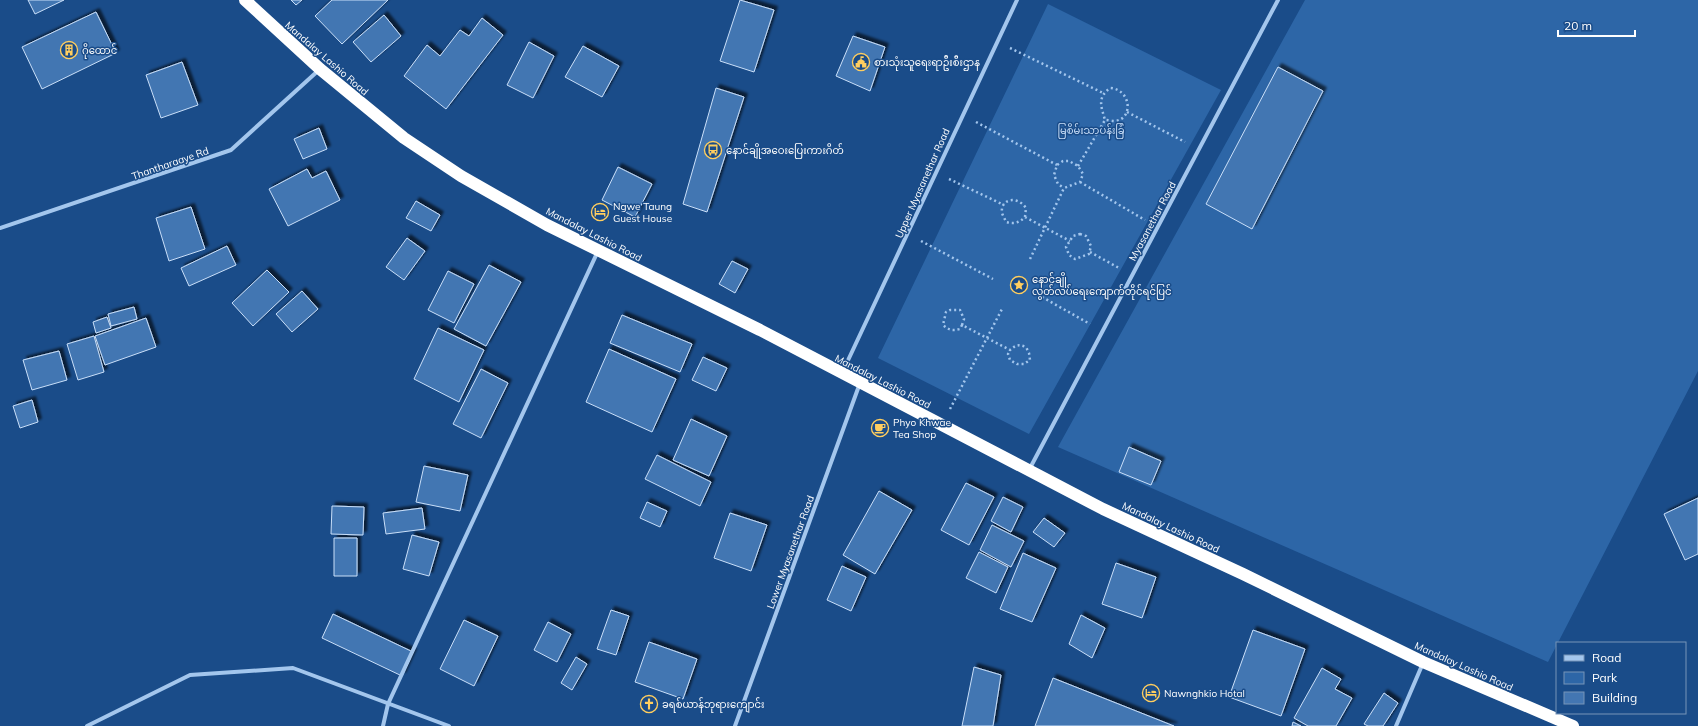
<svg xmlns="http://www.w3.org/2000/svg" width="1698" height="726" font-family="Mulish,'Noto Sans Myanmar',sans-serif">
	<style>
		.green { fill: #2d66a7 }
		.building { fill: #4376b2; stroke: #c9dff9; filter: url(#shadow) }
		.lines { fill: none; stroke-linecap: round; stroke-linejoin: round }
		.path { stroke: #a3c6ed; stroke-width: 2.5; stroke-dasharray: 2 3; stroke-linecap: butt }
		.street { stroke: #a3c6ed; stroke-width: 4 }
		.highway { stroke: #fff; stroke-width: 12 }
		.labels { text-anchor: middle; stroke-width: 3; stroke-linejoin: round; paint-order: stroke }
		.poi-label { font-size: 10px; fill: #fff; stroke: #1a4c89; text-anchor: start }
		.street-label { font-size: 10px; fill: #fff; stroke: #1a4c89 }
		.park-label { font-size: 10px; fill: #c9dff9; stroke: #1a4c89 }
	</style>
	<defs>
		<filter id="shadow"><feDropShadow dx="3.5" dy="-3.5" stdDeviation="1" flood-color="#0009"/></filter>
	</defs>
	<rect width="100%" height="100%" fill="#1a4c89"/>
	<path class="green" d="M 1305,0 L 1698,0 L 1698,371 L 1548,662 L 1058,447 Z
		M 1048,4 L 1221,90 L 1029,434 L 878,358 Z"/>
	<path class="building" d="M 28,0 L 64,0 L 35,14 Z
		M 291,0 L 302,0 L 296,5 Z
		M 332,0 L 388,0 L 342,44 L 315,16 Z
		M 740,0 L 774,10 L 754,72 L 720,61 Z
		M 96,12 L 116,53 L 42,89 L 22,47 Z
		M 384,15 L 401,36 L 371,62 L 353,42 Z
		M 482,18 L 503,35 L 446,109 L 404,76 L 427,45 L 440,56 L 460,30 L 469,36 Z
		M 853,36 L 885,47 L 870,91 L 836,76 Z
		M 529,42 L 554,56 L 533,98 L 507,85 Z
		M 583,46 L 619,66 L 602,97 L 565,77 Z
		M 182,62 L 198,105 L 161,118 L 146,75 Z
		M 1278,67 L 1323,91 L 1252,229 L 1206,204 Z
		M 716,88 L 744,97 L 707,212 L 683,204 Z
		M 319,128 L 327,149 L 303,159 L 294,139 Z
		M 618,167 L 652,184 L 635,217 L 602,200 Z
		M 307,169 L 312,178 L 326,171 L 340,200 L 288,226 L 269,189 Z
		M 416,201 L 440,215 L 431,231 L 406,218 Z
		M 191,207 L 205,249 L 169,261 L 156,218 Z
		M 407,238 L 425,251 L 404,280 L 386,267 Z
		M 227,246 L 236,265 L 189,286 L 181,268 Z
		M 732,261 L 748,269 L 735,293 L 719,284 Z
		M 489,265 L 521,282 L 486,346 L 454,329 Z
		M 267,270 L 289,292 L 253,326 L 232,303 Z
		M 448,271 L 474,284 L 454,323 L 428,310 Z
		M 302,291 L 318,309 L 292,332 L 276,314 Z
		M 134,307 L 137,319 L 111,326 L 108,314 Z
		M 622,315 L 692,344 L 680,372 L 610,343 Z
		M 107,317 L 111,328 L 96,333 L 93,322 Z
		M 146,318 L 156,347 L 105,365 L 95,336 Z
		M 438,328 L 484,350 L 459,402 L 414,379 Z
		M 94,336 L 104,372 L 78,380 L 67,344 Z
		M 609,349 L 676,379 L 652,432 L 586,402 Z
		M 59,351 L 67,380 L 32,390 L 23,360 Z
		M 703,357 L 727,368 L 716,391 L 692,380 Z
		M 481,369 L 508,383 L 481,438 L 453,424 Z
		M 32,400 L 38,422 L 20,428 L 13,406 Z
		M 691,419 L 727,436 L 709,476 L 673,460 Z
		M 1129,447 L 1161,461 L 1151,485 L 1119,472 Z
		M 657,455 L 711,482 L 700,506 L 645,479 Z
		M 424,466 L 468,475 L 460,511 L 416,502 Z
		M 966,483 L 994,497 L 969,545 L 941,530 Z
		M 879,491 L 912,510 L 875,574 L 843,555 Z
		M 1003,497 L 1023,507 L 1011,532 L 991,521 Z
		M 1698,498 L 1698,554 L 1685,560 L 1664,514 Z
		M 647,502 L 667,511 L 660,527 L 640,518 Z
		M 332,506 L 364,507 L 363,535 L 331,534 Z
		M 422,508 L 425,529 L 386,534 L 383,513 Z
		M 730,513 L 767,525 L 751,571 L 714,558 Z
		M 1044,518 L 1065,533 L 1054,547 L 1033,532 Z
		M 992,525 L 1024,541 L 1011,567 L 980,550 Z
		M 412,535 L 439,542 L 429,576 L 403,569 Z
		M 334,538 L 357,538 L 357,576 L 334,576 Z
		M 979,552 L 1008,567 L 996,593 L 966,578 Z
		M 1023,553 L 1056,568 L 1032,622 L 1000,609 Z
		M 1116,563 L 1156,577 L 1142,618 L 1102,604 Z
		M 842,566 L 866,577 L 851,611 L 827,600 Z
		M 611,610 L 629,616 L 616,655 L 597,649 Z
		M 333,614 L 413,652 L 402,676 L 322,638 Z
		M 1081,615 L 1105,628 L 1092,658 L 1069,644 Z
		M 464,620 L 498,636 L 474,686 L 440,669 Z
		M 548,622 L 571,634 L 557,662 L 534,650 Z
		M 1253,630 L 1305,649 L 1281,716 L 1229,697 Z
		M 649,642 L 697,659 L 683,699 L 635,682 Z
		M 576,657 L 587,664 L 572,690 L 561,683 Z
		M 974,667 L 1001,675 L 993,726 L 962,726 Z
		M 1322,668 L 1341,679 L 1335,689 L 1352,698 L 1336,726 L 1308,726 L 1294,718 Z
		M 1053,678 L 1174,726 L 1035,726 Z
		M 1384,693 L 1398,703 L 1383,726 L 1368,726 L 1364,724 Z
		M 1293,722 L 1301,726 L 1292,726 Z"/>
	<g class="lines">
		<path class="path" d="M 1010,48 L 1103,93
			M 1127,112 L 1185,142
			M 976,122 L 1057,165
			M 1078,166 L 1105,120 C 1108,120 1112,121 1115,121 C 1134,119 1131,89 1110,88 C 1097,98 1101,106 1105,120
			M 949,179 L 1004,205
			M 1080,182 L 1145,220
			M 1025,217 L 1026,208 C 1017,195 1000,199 1002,213 C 1003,216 1005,219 1006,222 C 1014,224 1019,223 1025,217 L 1070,241
			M 1080,234 L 1086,236 L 1091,246 L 1089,254 L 1075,259 L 1069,255 L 1066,247 L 1073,236 Z
			M 921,241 L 993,279
			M 1090,252 L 1119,268
			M 1030,259 L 1064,188 L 1080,182 L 1083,174 L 1078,166 L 1069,161 L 1063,161 L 1057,165 L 1054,175 L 1058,184 L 1064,188
			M 1042,297 L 1090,324
			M 962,325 L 964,319 L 960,310 L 950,310 L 946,312 L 943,325 C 949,330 952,331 960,329 L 962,325 L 1010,350 C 1016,345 1018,344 1026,347 L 1029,353 L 1030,360 L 1024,364 L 1017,364 L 1010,360 L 1008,354 L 1010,350
			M 950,409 L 1002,309"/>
		<path class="street" d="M 0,228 L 231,150 L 320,69
			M 843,371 L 1017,0
			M 1029,470 L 1278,0
			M 87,726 L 190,675 L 293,668 L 449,726
			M 383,726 L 388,704 L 598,251
			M 735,726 L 860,383
			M 1396,726 L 1423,663"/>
		<path class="highway" d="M 245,0 L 320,69 L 404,138 L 461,176 L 547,225 L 760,330 L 1103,509 L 1243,574 L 1423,662 L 1573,726"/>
	</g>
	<defs>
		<g id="building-ring" transform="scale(0.9)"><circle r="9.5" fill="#1a4c89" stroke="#ffce5f" stroke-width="1.5"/><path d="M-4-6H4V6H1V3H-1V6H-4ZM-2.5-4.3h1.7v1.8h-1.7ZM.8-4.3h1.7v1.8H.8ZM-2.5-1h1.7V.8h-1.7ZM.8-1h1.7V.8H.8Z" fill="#ffce5f"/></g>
		<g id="civic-ring" transform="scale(0.9)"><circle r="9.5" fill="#1a4c89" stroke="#ffce5f" stroke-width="1.5"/><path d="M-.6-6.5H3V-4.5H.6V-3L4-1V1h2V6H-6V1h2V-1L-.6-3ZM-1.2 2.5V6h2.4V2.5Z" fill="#ffce5f"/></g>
		<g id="bus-ring" transform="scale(0.9)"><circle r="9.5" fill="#1a4c89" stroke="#ffce5f" stroke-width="1.5"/><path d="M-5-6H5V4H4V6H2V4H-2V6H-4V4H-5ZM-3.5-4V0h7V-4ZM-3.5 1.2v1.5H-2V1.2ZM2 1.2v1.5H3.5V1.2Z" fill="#ffce5f"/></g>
		<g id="hotel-ring" transform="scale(0.9)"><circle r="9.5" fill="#1a4c89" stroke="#ffce5f" stroke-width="1.5"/><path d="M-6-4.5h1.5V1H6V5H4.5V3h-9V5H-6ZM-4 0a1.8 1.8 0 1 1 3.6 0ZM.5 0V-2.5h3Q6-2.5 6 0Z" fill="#ffce5f"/></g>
		<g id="sight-ring" transform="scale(0.9)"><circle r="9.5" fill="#1a4c89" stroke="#ffce5f" stroke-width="1.5"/><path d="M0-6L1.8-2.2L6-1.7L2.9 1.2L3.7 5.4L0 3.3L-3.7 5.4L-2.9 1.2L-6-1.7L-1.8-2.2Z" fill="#ffce5f"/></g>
		<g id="cafe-ring" transform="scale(0.9)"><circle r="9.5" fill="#1a4c89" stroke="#ffce5f" stroke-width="1.5"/><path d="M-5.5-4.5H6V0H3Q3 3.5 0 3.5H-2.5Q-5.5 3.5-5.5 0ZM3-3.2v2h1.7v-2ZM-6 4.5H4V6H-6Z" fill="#ffce5f"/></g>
		<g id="church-ring" transform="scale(0.9)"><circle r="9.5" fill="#1a4c89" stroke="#ffce5f" stroke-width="1.5"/><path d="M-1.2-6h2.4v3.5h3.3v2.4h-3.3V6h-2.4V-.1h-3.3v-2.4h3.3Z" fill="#ffce5f"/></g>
	</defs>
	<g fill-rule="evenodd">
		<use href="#building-ring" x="69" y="50"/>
		<use href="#civic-ring" x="861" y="62"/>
		<use href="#bus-ring" x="713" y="150"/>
		<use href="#hotel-ring" x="600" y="212"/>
		<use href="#sight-ring" x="1019" y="285"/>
		<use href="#cafe-ring" x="880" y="428"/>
		<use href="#hotel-ring" x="1151" y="693"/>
		<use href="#church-ring" x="649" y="704"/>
	</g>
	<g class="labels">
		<g class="poi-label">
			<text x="82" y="54">ဂိုထောင်</text>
			<text x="874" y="66">စားသုံးသူရေးရာဦးစီးဌာန</text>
			<text x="726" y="154">နောင်ချိုအဝေးပြေးကားဂိတ်</text>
			<text x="613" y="210">Ngwe Taung<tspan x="613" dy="12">Guest House</tspan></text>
			<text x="1032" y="283">နောင်ချို<tspan x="1032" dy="12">လွတ်လပ်ရေးကျောက်တိုင်ရင်ပြင်</tspan></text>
			<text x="893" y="426">Phyo Khwae<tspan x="893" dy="12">Tea Shop</tspan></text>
			<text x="1164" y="697">Nawnghkio Hotal</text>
			<text x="662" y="708">ခရစ်ယာန်ဘုရားကျောင်း</text>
		</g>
		<g class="street-label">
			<text transform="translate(327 58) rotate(41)" y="4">Mandalay Lashio Road</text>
			<text transform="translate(170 163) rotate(-19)" y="4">Thantharaaye Rd</text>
			<text transform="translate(922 183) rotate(-66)" y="4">Upper Myasanethar Road</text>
			<text transform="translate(1152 221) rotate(-62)" y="4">Myasanethar Road</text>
			<text transform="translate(594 234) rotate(27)" y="4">Mandalay Lashio Road</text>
			<text transform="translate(883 381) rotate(27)" y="4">Mandalay Lashio Road</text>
			<text transform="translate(1171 527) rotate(25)" y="4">Mandalay Lashio Road</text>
			<text transform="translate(790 552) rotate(-70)" y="4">Lower Myasanethar Road</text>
			<text transform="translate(1464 666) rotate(24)" y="4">Mandalay Lashio Road</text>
		</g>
		<g class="park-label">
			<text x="1091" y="134">မြစိမ်းသာပန်းခြံ</text>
		</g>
	</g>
	<rect x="1556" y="642" width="130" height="72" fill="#1a4c89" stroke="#7694b8"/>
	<rect x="1564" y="655" width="20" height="6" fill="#a3c6ed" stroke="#7694b8"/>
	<text x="1592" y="662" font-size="12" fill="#ffffff">Road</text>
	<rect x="1564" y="672" width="20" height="12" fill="#2d66a7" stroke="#7694b8"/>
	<text x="1592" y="682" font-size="12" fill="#ffffff">Park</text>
	<rect x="1564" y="692" width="20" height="12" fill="#4376b2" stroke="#7694b8"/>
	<text x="1592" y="702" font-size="12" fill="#ffffff">Building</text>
	<path d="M1558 30v6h77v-6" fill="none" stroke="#ffffff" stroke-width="2"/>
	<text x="1564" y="30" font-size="12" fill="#ffffff" stroke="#1a4c89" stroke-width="3" paint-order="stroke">20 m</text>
</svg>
